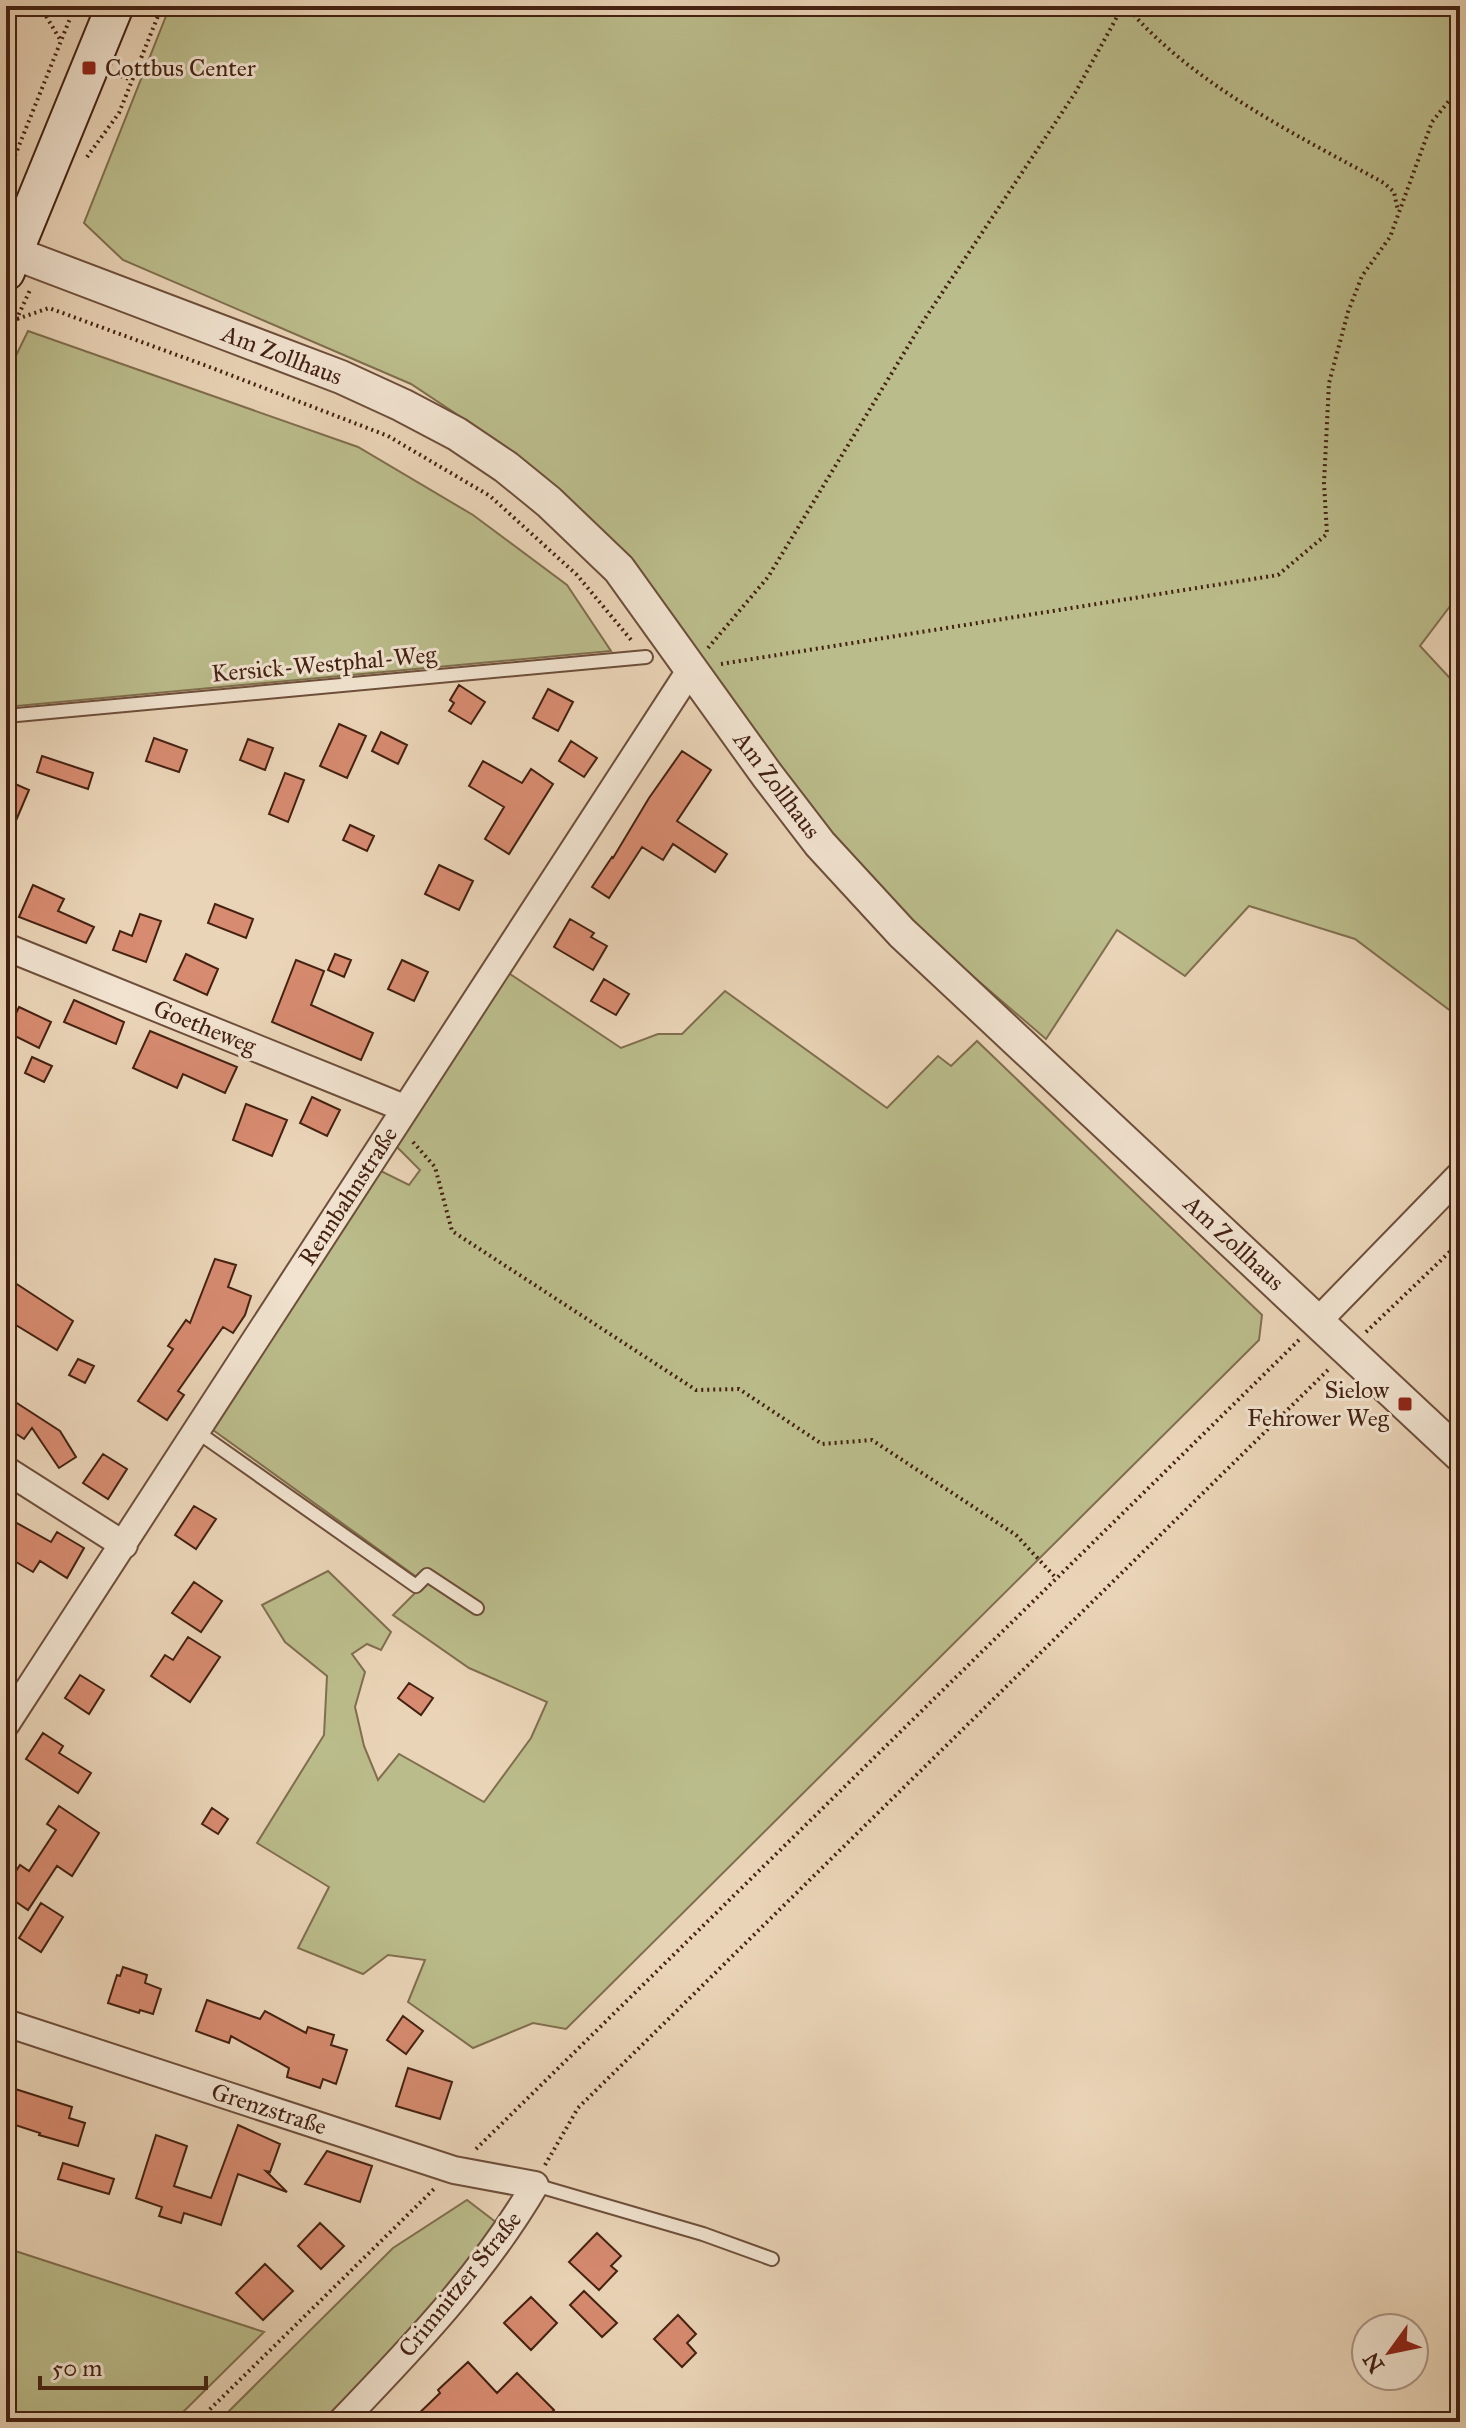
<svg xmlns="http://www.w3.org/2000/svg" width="1466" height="2428" font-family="'IM FELL Great Primer',serif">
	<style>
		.green { fill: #bbbc8b; stroke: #806e4e; stroke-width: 2 }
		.building { fill: #d78b70; stroke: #442111; stroke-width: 2 }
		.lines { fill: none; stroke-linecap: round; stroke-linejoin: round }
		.service-casing { stroke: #6e4e3a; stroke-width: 16 }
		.minor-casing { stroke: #6e4e3a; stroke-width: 30 }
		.tertiary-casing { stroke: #6e4e3a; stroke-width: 36 }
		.secondary-casing { stroke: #442111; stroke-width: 40 }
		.path { stroke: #442111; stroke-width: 4; stroke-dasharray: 2 4; stroke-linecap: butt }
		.service { stroke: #f1e3d0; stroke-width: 12 }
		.minor { stroke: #f1e3d0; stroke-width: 26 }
		.tertiary { stroke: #f1e3d0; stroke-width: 32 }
		.secondary { stroke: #f1e3d0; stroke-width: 36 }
		.poi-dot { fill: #8f2418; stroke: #f1e3d0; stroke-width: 3 }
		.labels { text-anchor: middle; stroke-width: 6; stroke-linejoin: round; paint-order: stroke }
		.poi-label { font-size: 24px; fill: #442111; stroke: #f1e3d0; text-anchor: start }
		.street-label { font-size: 24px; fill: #442111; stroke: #f1e3d0 }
	</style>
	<rect width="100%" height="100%" fill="#ead4b7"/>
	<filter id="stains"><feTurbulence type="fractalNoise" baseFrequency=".0025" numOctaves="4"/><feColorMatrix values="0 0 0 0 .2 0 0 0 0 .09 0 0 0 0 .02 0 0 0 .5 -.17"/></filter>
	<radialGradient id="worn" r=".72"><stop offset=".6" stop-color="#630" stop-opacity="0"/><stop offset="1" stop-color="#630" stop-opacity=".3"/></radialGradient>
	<path class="green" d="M 170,6 L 1460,6 L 1460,593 L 1420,646 L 1460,689 L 1460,1018 L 1355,939 L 1249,906 L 1185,976 L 1117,930 L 1046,1039 L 897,911 L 794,791 L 706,665 L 591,519 L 506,447 L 411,384 L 123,260 L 84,223 Z
		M 28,331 L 358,447 L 473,515 L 567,585 L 611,651 L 6,707 L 6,376 Z
		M 507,972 L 621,1048 L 658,1034 L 682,1034 L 725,991 L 887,1108 L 938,1056 L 951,1066 L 977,1041 L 1262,1315 L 1259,1340 L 566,2029 L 533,2023 L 473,2048 L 408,2002 L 425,1960 L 388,1955 L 363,1974 L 298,1948 L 329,1887 L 257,1843 L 324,1735 L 327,1676 L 285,1642 L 262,1605 L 328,1571 L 391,1632 L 381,1650 L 367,1644 L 352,1654 L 365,1672 L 355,1707 L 364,1746 L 378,1780 L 399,1754 L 484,1802 L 531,1738 L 547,1702 L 469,1668 L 393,1615 L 425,1583 L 213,1430 L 379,1170 L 409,1185 L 420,1170 L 395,1145 Z
		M 467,2200 L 497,2223 L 427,2319 L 323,2422 L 218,2422 L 393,2248 Z
		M 6,2248 L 264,2332 L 173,2422 L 6,2422 Z"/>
	<path class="building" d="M 459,685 L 485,702 L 471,724 L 449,711 L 454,703 L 450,700 Z
		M 548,689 L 573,702 L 558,731 L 533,718 Z
		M 339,724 L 366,736 L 347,778 L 320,766 Z
		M 381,732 L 407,745 L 398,764 L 372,751 Z
		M 154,738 L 187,750 L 179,772 L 146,761 Z
		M 248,739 L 273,748 L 265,770 L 240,760 Z
		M 571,741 L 597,758 L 584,777 L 559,761 Z
		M 682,751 L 711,770 L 677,821 L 727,854 L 715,872 L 673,844 L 663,860 L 642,847 L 609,898 L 592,887 L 612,857 L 613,858 L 649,798 Z
		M 42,756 L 93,773 L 88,789 L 37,772 Z
		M 483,761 L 522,783 L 531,769 L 553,784 L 509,854 L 485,839 L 504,807 L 469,786 Z
		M 285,773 L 304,780 L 288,822 L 269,814 Z
		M 6,780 L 29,790 L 6,844 Z
		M 350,825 L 374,836 L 367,851 L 343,840 Z
		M 439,865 L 473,881 L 459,910 L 425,894 Z
		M 33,885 L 64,899 L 58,911 L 94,927 L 86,943 L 19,917 Z
		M 215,904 L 253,919 L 246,938 L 208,923 Z
		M 140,914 L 161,921 L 146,962 L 113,950 L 120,931 L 132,936 Z
		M 570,919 L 594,933 L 591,937 L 607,946 L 593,970 L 554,947 Z
		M 186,954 L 218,969 L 207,995 L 174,980 Z
		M 335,954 L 351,960 L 344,977 L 328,970 Z
		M 296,960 L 324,971 L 311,1005 L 373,1033 L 361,1060 L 272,1022 Z
		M 402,960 L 428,972 L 414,1001 L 388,989 Z
		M 604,979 L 629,994 L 616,1015 L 591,1001 Z
		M 74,1000 L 124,1022 L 116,1044 L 64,1022 Z
		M 19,1007 L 51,1022 L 39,1048 L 7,1032 Z
		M 150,1031 L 237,1067 L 225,1093 L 183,1074 L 177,1088 L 133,1068 Z
		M 32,1057 L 52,1066 L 44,1082 L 25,1073 Z
		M 312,1097 L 340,1110 L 327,1136 L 300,1123 Z
		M 246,1104 L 287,1120 L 272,1156 L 233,1140 Z
		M 215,1259 L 236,1265 L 228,1287 L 251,1296 L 245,1315 L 233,1333 L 223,1327 L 178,1391 L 184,1395 L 167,1420 L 138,1401 L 173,1349 L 168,1346 L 186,1320 L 190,1323 Z
		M 6,1277 L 73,1321 L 57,1350 L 6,1319 Z
		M 78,1359 L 94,1366 L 85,1383 L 69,1375 Z
		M 6,1396 L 60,1431 L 76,1457 L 59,1468 L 32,1428 L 24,1439 L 6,1427 Z
		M 103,1454 L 127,1469 L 108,1499 L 83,1483 Z
		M 194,1506 L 216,1519 L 196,1549 L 175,1535 Z
		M 6,1517 L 51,1542 L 57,1532 L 84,1548 L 67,1578 L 40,1561 L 33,1572 L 6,1556 Z
		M 194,1582 L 222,1601 L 201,1632 L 172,1613 Z
		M 188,1637 L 220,1657 L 190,1702 L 151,1676 L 165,1655 L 173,1660 Z
		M 80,1675 L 104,1690 L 89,1714 L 65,1698 Z
		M 409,1683 L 433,1698 L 421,1715 L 398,1698 Z
		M 43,1733 L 63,1746 L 59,1753 L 91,1773 L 78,1793 L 26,1759 Z
		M 59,1806 L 99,1833 L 72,1876 L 57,1866 L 28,1910 L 6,1895 L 6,1886 L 20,1865 L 29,1871 L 56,1830 L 47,1824 Z
		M 212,1808 L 228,1819 L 218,1834 L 202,1824 Z
		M 41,1903 L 63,1917 L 41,1952 L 19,1938 Z
		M 123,1967 L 147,1975 L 145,1983 L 161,1989 L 153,2014 L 140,2010 L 139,2013 L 108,2003 L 117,1975 L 120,1976 Z
		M 207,2000 L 260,2019 L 265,2011 L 306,2033 L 308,2027 L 334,2035 L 331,2045 L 347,2050 L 336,2084 L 323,2079 L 320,2088 L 287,2077 L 289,2068 L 231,2036 L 229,2043 L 196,2031 Z
		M 403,2016 L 423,2031 L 406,2054 L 387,2040 Z
		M 408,2068 L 452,2082 L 440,2119 L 396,2106 Z
		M 12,2088 L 72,2107 L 69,2118 L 85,2123 L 78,2146 L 39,2135 L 40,2133 L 6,2122 L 6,2108 Z
		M 238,2125 L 280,2144 L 270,2172 L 266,2171 L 287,2192 L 238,2174 L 221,2225 L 184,2213 L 181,2223 L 159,2216 L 162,2207 L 136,2198 L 156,2135 L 187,2146 L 174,2186 L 211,2198 Z
		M 327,2151 L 372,2166 L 360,2202 L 305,2184 Z
		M 63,2163 L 114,2179 L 109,2194 L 58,2179 Z
		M 320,2223 L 344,2246 L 321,2269 L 298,2246 Z
		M 597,2233 L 621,2256 L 611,2266 L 617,2271 L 599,2290 L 569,2262 Z
		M 265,2264 L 293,2291 L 263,2320 L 236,2293 Z
		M 584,2291 L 617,2323 L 602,2337 L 570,2305 Z
		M 531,2297 L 557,2323 L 531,2350 L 504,2323 Z
		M 678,2315 L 696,2334 L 687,2343 L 696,2353 L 682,2367 L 654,2339 Z
		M 468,2362 L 497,2393 L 517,2373 L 554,2410 L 542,2422 L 410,2422 L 440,2393 L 438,2390 Z"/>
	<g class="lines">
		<g class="service-casing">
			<path id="service" d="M 6,716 L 646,657
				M 196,1431 L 416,1586 L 427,1575 L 477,1608
				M 535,2185 L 703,2234 L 772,2259"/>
		</g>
		<g class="minor-casing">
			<path id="minor" d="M 6,947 L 404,1108
				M 1318,1321 L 1460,1175
				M 6,1470 L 124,1545
				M 6,1724 L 691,669
				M 6,2023 L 454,2170 L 535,2185 C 483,2274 412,2348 341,2422"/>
		</g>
		<g class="tertiary-casing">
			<path id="tertiary" d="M 14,253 L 341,377 L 402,405 L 457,434 L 506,467 L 549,502 L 619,569 L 767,775 L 820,844 L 902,933 L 1460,1455"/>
		</g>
		<g class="secondary-casing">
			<path id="secondary" d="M 6,272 L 115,6"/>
		</g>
		<path class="path" d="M 40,6 L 61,41
			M 1126,6 C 1193,85 1295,134 1384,183 L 1394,192 L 1398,211
			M 115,74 L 132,80
			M 87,157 L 119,113 L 162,6
			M 6,178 L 75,6
			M 6,315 L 17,319 L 49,308 L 207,366 L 388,436 L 490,496 L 577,575 L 632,641
			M 6,342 L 30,290
			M 708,648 L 768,577 L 924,320 L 1075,93 L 1123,6
			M 721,664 L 1278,575 L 1327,534 L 1324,483 L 1329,383 L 1348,312 L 1362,276 L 1390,237 L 1432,122 L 1460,87
			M 413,1142 L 435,1167 L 452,1231 L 696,1390 L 739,1389 L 822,1444 L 872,1440 L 1016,1535 L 1056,1578
			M 1366,1332 L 1460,1242
			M 476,2149 L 1300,1339
			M 545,2165 L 578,2108 L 1329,1369
			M 197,2422 L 435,2188"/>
		<use href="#service" class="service"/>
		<use href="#minor" class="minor"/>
		<use href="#tertiary" class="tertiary"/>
		<use href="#secondary" class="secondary"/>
	</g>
	<g class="poi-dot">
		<rect x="81" y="60" width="16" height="16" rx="4"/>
		<rect x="1397" y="1396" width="16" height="16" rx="4"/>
	</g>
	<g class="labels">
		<g class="poi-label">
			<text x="105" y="76">Cottbus Center</text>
			<text x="1389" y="1398" text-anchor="end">Sielow<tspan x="1389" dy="28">Fehrower Weg</tspan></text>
		</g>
		<g class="street-label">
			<text transform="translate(282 355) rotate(21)" y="8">Am Zollhaus</text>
			<text transform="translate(324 664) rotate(-5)" y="8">Kersick-Westphal-Weg</text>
			<text transform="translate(777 785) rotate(53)" y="8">Am Zollhaus</text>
			<text transform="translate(205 1027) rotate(22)" y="8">Goetheweg</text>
			<text transform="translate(348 1196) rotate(-57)" y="8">Rennbahnstraße</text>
			<text transform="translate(1234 1243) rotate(43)" y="8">Am Zollhaus</text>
			<text transform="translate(269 2109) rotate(18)" y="8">Grenzstraße</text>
			<text transform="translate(460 2284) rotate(-51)" y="8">Crimnitzer Straße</text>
		</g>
	</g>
	<rect width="1466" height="2428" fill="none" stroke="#ead4b7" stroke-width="32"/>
	<rect x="8" y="8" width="1450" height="2412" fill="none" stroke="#442111" stroke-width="4"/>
	<rect x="16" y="16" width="1434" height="2396" fill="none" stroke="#442111" stroke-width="2"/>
	<g transform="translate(1390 2352) rotate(237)"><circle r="38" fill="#f1e3d0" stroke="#ac9584" stroke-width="2"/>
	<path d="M0-6L14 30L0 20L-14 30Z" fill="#8f2418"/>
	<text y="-12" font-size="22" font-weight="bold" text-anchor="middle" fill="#442111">N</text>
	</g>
	<path d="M40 2376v12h166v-12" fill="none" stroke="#442111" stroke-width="4"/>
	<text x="52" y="2376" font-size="24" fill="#442111" stroke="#f1e3d0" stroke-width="6" paint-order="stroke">50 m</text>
	<rect width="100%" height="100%" filter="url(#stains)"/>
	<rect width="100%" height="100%" fill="url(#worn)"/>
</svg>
